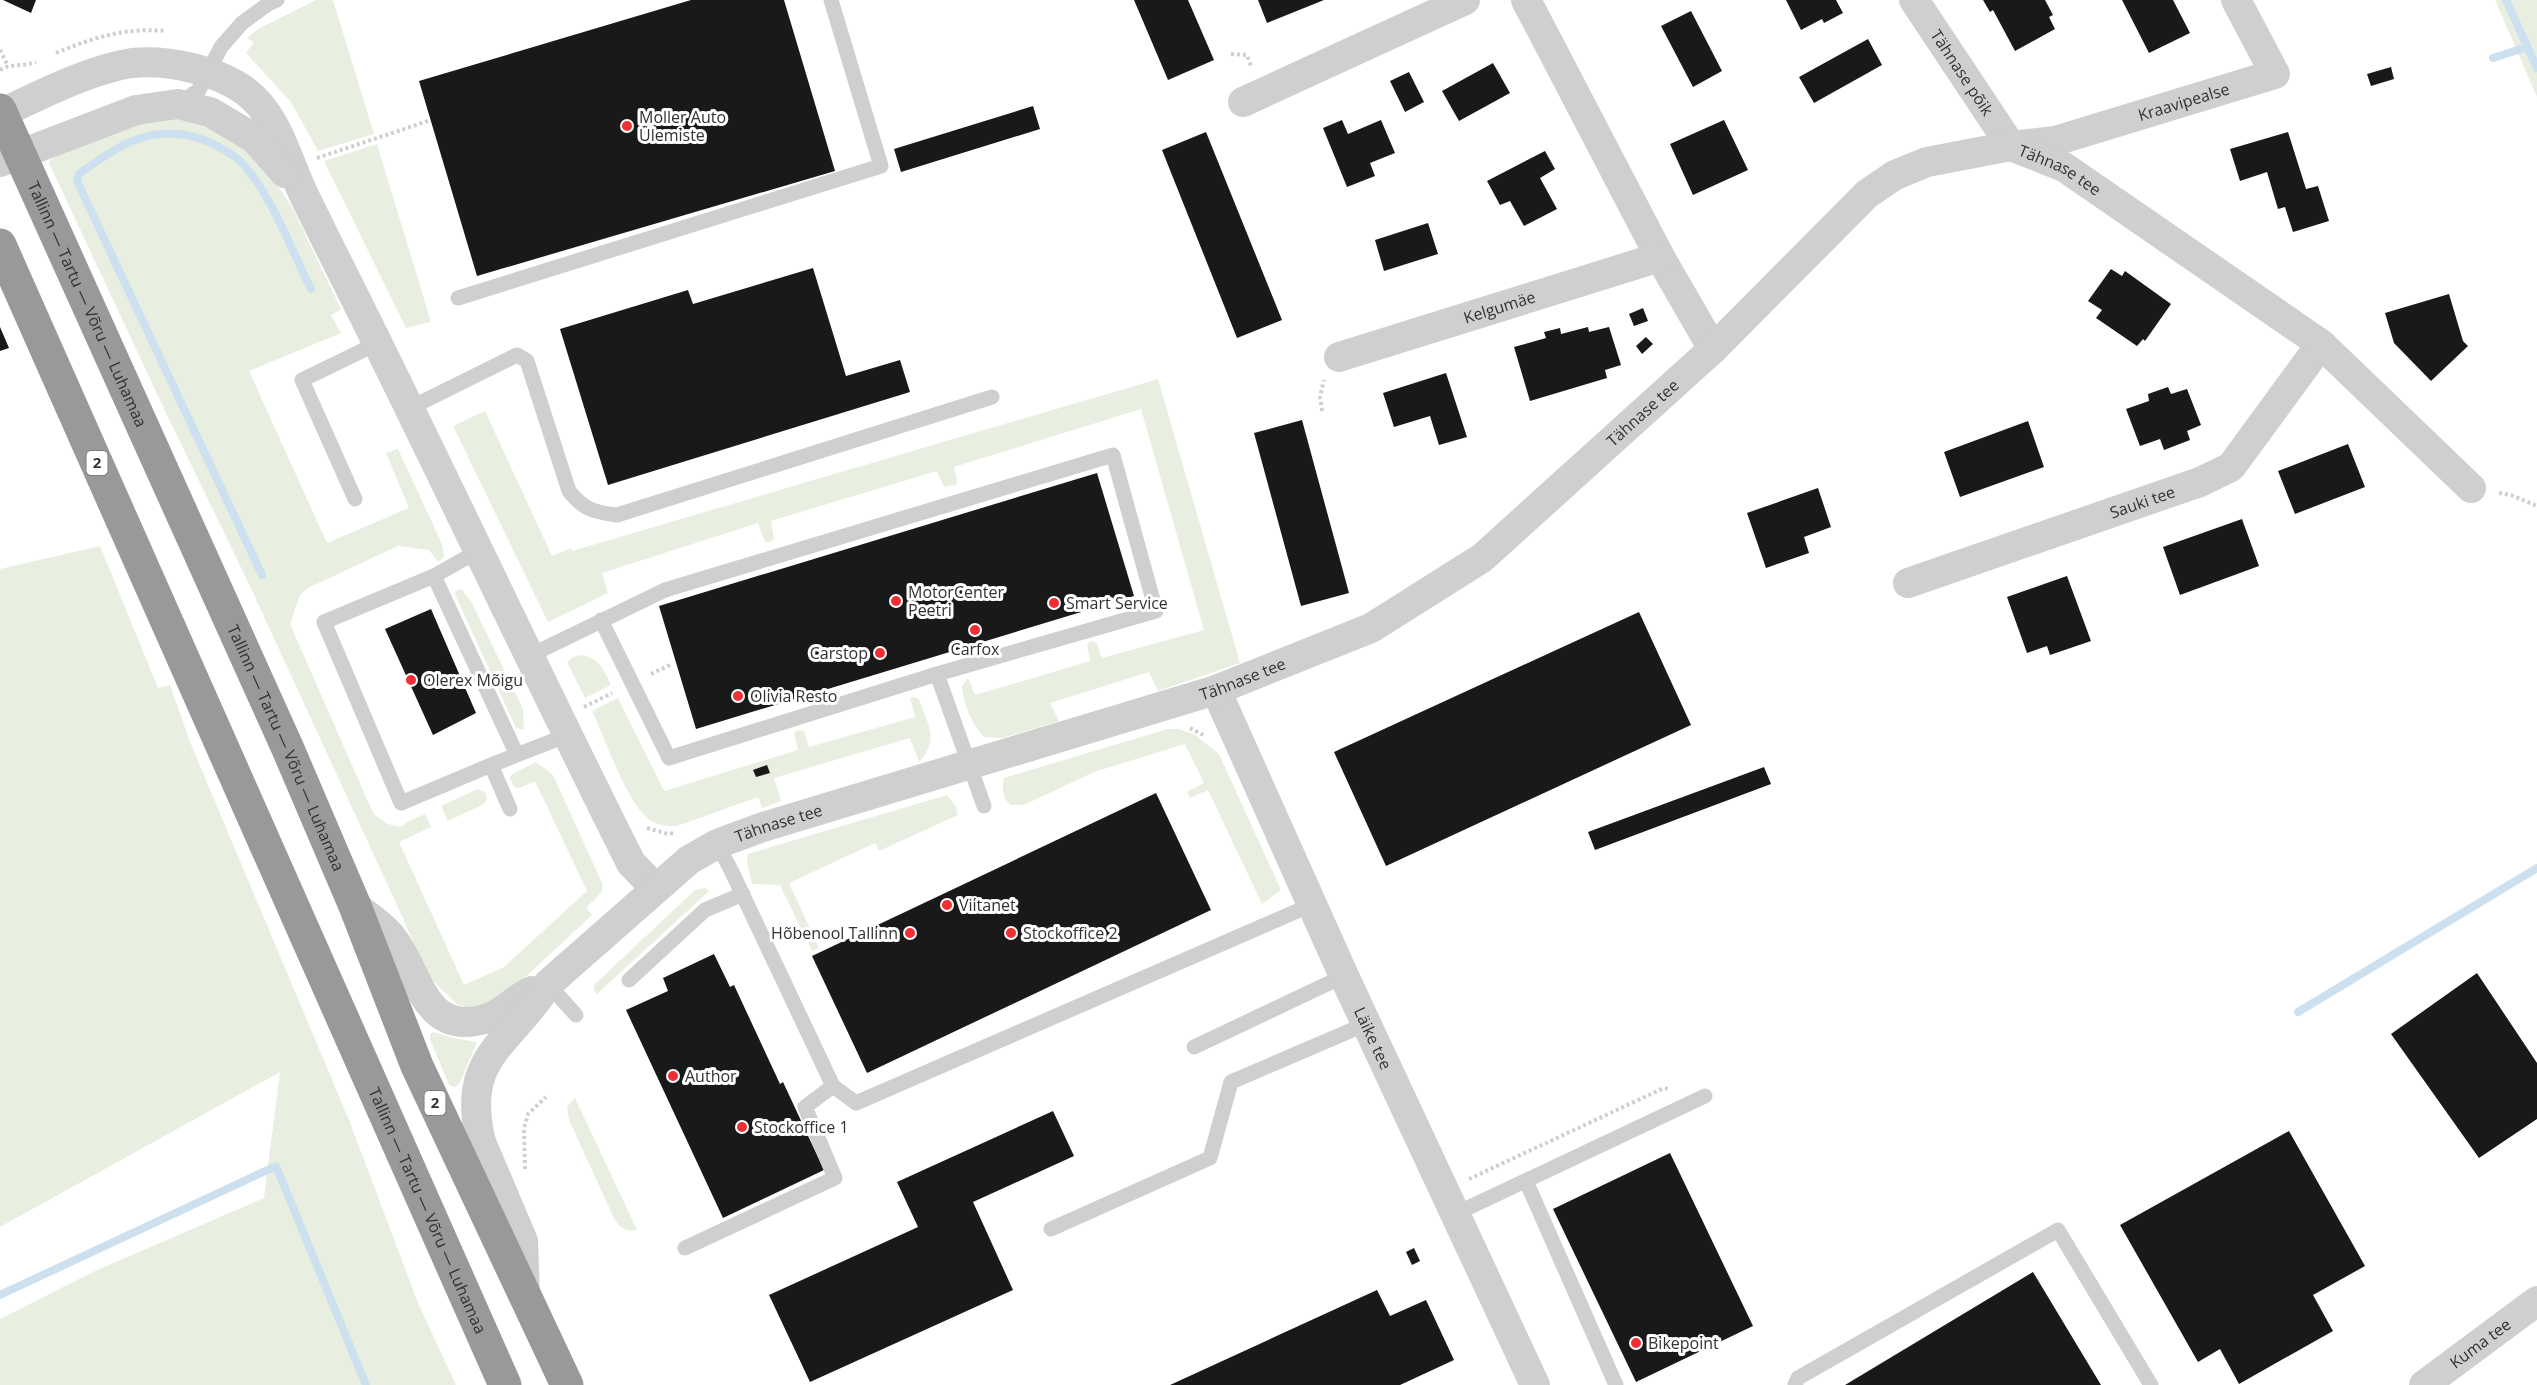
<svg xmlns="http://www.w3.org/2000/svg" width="2537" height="1385" font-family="'Open Sans',sans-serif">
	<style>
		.green { fill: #e8efe0 }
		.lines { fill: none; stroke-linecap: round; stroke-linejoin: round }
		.stream { stroke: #cce0ef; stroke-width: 8 }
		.building { fill: #191919 }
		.path { stroke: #cfcfcf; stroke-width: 4; stroke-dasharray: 3 3; stroke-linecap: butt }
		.lane { stroke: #cfcfcf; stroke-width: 15 }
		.street { stroke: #cfcfcf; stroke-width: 30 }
		.highway { stroke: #999; stroke-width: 33 }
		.poi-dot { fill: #f02e34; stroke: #fff; stroke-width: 2 }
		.labels { text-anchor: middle; stroke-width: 6; stroke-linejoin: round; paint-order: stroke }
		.shield { fill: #fff; stroke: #707070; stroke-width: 1.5 }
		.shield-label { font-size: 15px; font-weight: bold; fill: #323232 }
		.street-label { font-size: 16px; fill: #323232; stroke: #fff }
		.poi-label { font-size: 16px; fill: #323232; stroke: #fff; text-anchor: start }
	</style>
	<rect width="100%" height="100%" fill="#fff"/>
	<path class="green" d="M 316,0 L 332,0 L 334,3 L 374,134 L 318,151 L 291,102 L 246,53 L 254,42 L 247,38 L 258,29 Z
		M 2495,0 L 2537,0 L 2537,97 Z
		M 162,118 L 188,119 L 216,129 L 260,159 L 292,207 L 341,309 L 331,315 L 341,333 L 249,371 L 327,543 L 409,508 L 386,453 L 398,449 L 442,544 L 444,557 L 438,562 L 429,550 L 398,546 L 308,588 L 300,595 L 290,624 L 373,813 C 383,822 390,827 404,826 L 405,823 L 425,814 L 431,827 L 399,842 L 464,985 L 504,967 L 587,891 L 535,781 L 519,788 L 514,787 L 510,778 L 511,775 L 536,762 L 553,775 L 603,885 L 601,893 L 586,908 L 592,915 L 505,996 L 488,1005 L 470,1008 L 458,1005 L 427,975 L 402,916 L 248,582 L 165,411 L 49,163 L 49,161 C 83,139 123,125 162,118 Z
		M 377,144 L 431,322 L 406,328 L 324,161 Z
		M 1158,379 L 1240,663 L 1158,691 L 1149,672 L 1050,703 L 1059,721 L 1003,738 L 984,737 C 972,725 963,702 962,686 L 968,678 L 975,695 L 1090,661 L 1087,644 L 1091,641 L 1096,642 L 1102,658 L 1204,630 L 1141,409 L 954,467 L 957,480 L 956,485 L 944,487 L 937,471 L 771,521 L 774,539 L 770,542 L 765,542 L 758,523 L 602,573 L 608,593 L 548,622 L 453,426 L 485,411 L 552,556 L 571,548 L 572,551 Z
		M 100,546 L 158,688 L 170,685 L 190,742 L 349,1120 L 418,1303 L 456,1385 L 0,1385 L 0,1319 L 97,1270 L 264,1198 L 280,1072 L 0,1227 L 0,569 Z
		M 461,589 L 471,601 L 523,709 L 524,730 L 516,728 L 455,594 L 456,591 Z
		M 581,655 C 600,658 603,669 611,685 L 585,698 L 567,662 L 573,657 Z
		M 914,697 L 919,699 C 928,726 940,739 919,762 L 910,738 L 774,778 L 781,801 L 762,808 L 758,797 L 677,826 C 666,826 659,826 650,820 C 627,804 605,738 592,711 L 618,698 L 664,791 L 798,750 L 794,733 L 798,730 L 804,731 L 809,747 L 915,717 L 910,698 Z
		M 1168,729 L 1179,729 L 1195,735 L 1219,754 L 1281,890 L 1262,904 L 1208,790 L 1190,798 L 1187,792 L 1204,783 L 1185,744 L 1094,772 L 1024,805 L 1011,805 C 1002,799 1002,788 1004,778 Z
		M 478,789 L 485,792 L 487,798 L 484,804 L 448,821 L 441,806 Z
		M 947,795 L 956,807 L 958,815 L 879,851 L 875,843 L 789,883 L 819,948 L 812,951 L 780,885 L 752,884 L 747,862 L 748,854 Z
		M 705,888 L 709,891 L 597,994 L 594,990 L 594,985 L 695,890 Z
		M 434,1032 L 453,1038 L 477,1042 L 459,1084 L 455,1087 L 449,1085 L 430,1039 L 431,1033 Z
		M 575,1098 L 637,1230 C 624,1233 619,1227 613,1216 L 569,1120 L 567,1107 Z"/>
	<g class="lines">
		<path class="stream" d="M 2506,0 L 2537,68
			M 2493,58 L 2527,47
			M 262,575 L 77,181 L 79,174 C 119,144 154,122 204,140 C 218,146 233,153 243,164 C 270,193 293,253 311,289
			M 2298,1012 L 2537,868
			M 0,1295 L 276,1166 L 366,1385"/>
	</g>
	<path class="building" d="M 3,0 L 36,0 L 31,13 Z
		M 691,0 L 784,0 L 835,171 L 477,276 L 419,81 Z
		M 1134,0 L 1188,0 L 1214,60 L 1168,80 Z
		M 1258,0 L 1324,0 L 1267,23 Z
		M 1786,0 L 1836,0 L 1843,13 L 1824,23 L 1822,19 L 1801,30 Z
		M 1983,0 L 2045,0 L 2053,15 L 2049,17 L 2055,29 L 2015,51 L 1993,10 L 1990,12 Z
		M 2122,0 L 2173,0 L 2190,33 L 2149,53 Z
		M 1691,11 L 1722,71 L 1693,87 L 1661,26 Z
		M 1868,39 L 1882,65 L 1814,103 L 1799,77 Z
		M 1493,63 L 1510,93 L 1459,121 L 1442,91 Z
		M 2391,67 L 2394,79 L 2371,86 L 2367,74 Z
		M 1409,72 L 1424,102 L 1405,112 L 1390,81 Z
		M 1033,106 L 1040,129 L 901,172 L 894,149 Z
		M 1342,120 L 1348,134 L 1381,120 L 1395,153 L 1370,163 L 1375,176 L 1347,187 L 1323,128 Z
		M 1724,120 L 1748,170 L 1693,195 L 1670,144 Z
		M 1206,132 L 1282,320 L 1237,338 L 1162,150 Z
		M 2288,132 L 2306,189 L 2318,186 L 2329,221 L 2293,232 L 2285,207 L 2278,209 L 2267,172 L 2240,181 L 2230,149 Z
		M 1545,151 L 1555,169 L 1540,178 L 1557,209 L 1524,226 L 1510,201 L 1500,205 L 1487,181 Z
		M 1428,223 L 1438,254 L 1384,271 L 1375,240 Z
		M 813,268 L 846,376 L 900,360 L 910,392 L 608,485 L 560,329 L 688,290 L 693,304 Z
		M 2111,269 L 2122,276 L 2125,271 L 2171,304 L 2145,341 L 2143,339 L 2137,346 L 2096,318 L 2102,310 L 2088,301 Z
		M 2449,294 L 2463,341 L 2468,346 L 2431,381 L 2394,343 L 2385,313 Z
		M 1643,308 L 1648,321 L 1634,326 L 1629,314 Z
		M 0,327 L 9,348 L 0,351 Z
		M 1588,327 L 1589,332 L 1609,327 L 1621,365 L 1605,370 L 1607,378 L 1530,401 L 1514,347 L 1546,338 L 1544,332 L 1560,328 L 1561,334 Z
		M 1646,337 L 1653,344 L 1642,354 L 1636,346 Z
		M 1446,373 L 1467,437 L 1439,445 L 1430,416 L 1394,427 L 1383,393 Z
		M 2168,387 L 2171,394 L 2187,389 L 2201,425 L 2187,431 L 2190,440 L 2164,450 L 2160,439 L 2140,446 L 2126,409 L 2149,401 L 2148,394 Z
		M 1302,420 L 1349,593 L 1301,606 L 1254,433 Z
		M 2028,421 L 2044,467 L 1960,497 L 1944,452 Z
		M 2348,444 L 2365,487 L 2295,514 L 2278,471 Z
		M 1097,473 L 1134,596 L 696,729 L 659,606 Z
		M 1818,488 L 1831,527 L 1804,537 L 1809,553 L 1766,568 L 1747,513 Z
		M 2242,519 L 2259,566 L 2180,595 L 2163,547 Z
		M 2067,576 L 2091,641 L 2050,655 L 2047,646 L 2027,653 L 2007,597 Z
		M 431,609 L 476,713 L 433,735 L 385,629 Z
		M 1639,612 L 1691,725 L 1386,866 L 1334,752 Z
		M 767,765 L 770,773 L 756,777 L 753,770 Z
		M 1764,767 L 1771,784 L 1595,850 L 1588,832 Z
		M 1156,793 L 1211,910 L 867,1073 L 812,956 Z
		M 714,954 L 730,987 L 734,985 L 780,1084 L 783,1082 L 824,1170 L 723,1218 L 626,1010 L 668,991 L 663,978 Z
		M 2477,973 L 2537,1063 L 2537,1119 L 2479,1158 L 2391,1034 Z
		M 1053,1111 L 1074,1156 L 973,1202 L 1013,1290 L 810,1382 L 769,1295 L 918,1227 L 897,1182 Z
		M 2289,1131 L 2365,1266 L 2313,1295 L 2333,1331 L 2239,1384 L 2220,1349 L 2198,1362 L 2120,1225 Z
		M 1670,1153 L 1753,1326 L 1636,1382 L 1553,1209 Z
		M 1414,1248 L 1420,1261 L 1412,1265 L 1406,1252 Z
		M 2033,1272 L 2101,1385 L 1845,1385 Z
		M 1377,1290 L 1390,1316 L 1426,1300 L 1454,1360 L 1400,1385 L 1170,1385 Z"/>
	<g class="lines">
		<path class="path" d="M 0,50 L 8,66
			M 56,53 C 92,38 126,27 165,31
			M 1231,54 L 1247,55 L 1251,66
			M 0,70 C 11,63 23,67 36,62
			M 317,158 L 428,121
			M 1322,411 L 1320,397 L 1324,380
			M 2499,493 L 2511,495 L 2537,506
			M 651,674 L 670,665
			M 584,707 L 612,693
			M 1190,728 L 1205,736
			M 647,828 L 668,834 L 674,833
			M 525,1169 L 524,1128 L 528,1114 L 546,1097
			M 1469,1179 L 1664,1088 L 1669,1089"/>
		<path class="lane" d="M 178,104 L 199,90 L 221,47 L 242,23 L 268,4 L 277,0
			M 458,298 L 881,166 L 831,0
			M 410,408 L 517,355 L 527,361 L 569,491 C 584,510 594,512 617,515 L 992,397
			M 355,499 L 302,380 L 378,343
			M 478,551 L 434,576 L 324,622 L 401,803 L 491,765
			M 434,576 L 517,755
			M 529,656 L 665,590 L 1113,455 L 1156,611 L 937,674 L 669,758 L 601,620
			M 937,674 L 984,806
			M 510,809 L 491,765 L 568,735
			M 717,844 L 731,870 L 833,1086 L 856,1103 L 1311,905
			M 629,980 L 705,910 L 743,894
			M 548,984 L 576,1015
			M 1194,1047 L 1344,976
			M 1526,1181 L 1616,1385
			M 1455,1214 L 1705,1096
			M 1051,1229 L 1210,1158 L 1231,1082 L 1366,1024
			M 685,1248 L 835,1178 L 805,1107 L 833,1086
			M 1795,1385 L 1798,1378 L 2058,1230 L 2151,1385"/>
		<g class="street">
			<path d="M 1526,0 L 1660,257 L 1713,349"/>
			<path id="s1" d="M 1914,0 L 2011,146 L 2055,141 L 2275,74 L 2236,0"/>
			<path d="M 1243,102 L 1465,0"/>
			<path d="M 0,114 C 38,96 91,69 132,63 C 167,59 216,70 245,91 C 277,114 287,159 303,193 C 310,208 318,223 325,238 C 430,445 527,656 631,863 L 655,888"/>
			<path d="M 0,162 L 136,110 L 178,104 L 210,112 L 254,138 L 285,173"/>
			<path id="s2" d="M 1339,357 L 1660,257"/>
			<path id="s3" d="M 1908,583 L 2200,482 L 2231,467 L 2321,344"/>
			<path id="s4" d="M 1216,690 L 1344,976 L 1535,1385"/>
			<path d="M 355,906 C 367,916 384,926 393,939 C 420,974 424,1039 488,1018 C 505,1012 516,998 532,991"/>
			<path id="s5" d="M 525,1295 L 523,1241 L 481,1142 C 460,1056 509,1046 548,984 L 689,860 L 717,844 L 760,828 L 1216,690 L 1371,628 L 1482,558 L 1713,349 L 1867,194 L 1895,175 L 1927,162 L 2011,146 L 2064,167 L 2321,344 L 2471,488"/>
			<path id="s6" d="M 2424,1385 L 2537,1301"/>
		</g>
		<g class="highway">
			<path id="s7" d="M 0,110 L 288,749 L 355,906 L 417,1066 L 567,1385"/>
			<path id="s8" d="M 0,245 L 505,1385"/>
		</g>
	</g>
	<g class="poi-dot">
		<circle cx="627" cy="126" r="6"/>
		<circle cx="896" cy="601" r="6"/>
		<circle cx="1054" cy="603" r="6"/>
		<circle cx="975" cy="630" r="6"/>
		<circle cx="880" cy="653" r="6"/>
		<circle cx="411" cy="680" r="6"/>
		<circle cx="738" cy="696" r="6"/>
		<circle cx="947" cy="905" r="6"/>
		<circle cx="910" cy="933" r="6"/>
		<circle cx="1011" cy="933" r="6"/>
		<circle cx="673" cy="1076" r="6"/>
		<circle cx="742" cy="1127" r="6"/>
		<circle cx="1636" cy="1343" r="6"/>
	</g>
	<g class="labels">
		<g class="shield">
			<rect x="86.5" y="451" width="21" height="24" rx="4.5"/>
			<rect x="424.5" y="1091" width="21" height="24" rx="4.5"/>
		</g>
		<g class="shield-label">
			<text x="97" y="468">2</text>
			<text x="435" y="1108">2</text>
		</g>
		<g class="street-label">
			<text dy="6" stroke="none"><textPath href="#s1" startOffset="87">Tähnase põik</textPath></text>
			<text dy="6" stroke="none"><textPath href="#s1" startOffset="354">Kraavipealse</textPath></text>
			<text dy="6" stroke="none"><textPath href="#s5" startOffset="2122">Tähnase tee</textPath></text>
			<text dy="6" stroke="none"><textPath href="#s7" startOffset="213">Tallinn — Tartu — Võru — Luhamaa</textPath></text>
			<text dy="6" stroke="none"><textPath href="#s2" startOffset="168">Kelgumäe</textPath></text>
			<text dy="6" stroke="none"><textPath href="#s5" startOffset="1600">Tähnase tee</textPath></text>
			<text dy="6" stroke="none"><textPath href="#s3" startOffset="248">Sauki tee</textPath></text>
			<text dy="6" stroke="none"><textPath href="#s5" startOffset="1114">Tähnase tee</textPath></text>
			<text dy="6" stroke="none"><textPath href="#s7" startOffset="699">Tallinn — Tartu — Võru — Luhamaa</textPath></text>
			<text dy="6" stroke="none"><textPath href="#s5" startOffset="628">Tähnase tee</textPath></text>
			<text dy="6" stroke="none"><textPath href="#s4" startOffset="382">Läike tee</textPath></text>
			<text dy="6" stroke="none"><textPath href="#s8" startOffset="1056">Tallinn — Tartu — Võru — Luhamaa</textPath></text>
			<text dy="6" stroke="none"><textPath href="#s6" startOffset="70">Kuma tee</textPath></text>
		</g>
		<g class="poi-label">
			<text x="639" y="123">Moller Auto<tspan x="639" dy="18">Ülemiste</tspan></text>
			<text x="908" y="598">MotorCenter<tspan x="908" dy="18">Peetri</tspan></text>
			<text x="1066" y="609">Smart Service</text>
			<text x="975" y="655" text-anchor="middle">Carfox</text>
			<text x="868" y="659" text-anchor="end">Carstop</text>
			<text x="423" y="686">Olerex Mõigu</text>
			<text x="750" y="702">Olivia Resto</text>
			<text x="959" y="911">Viitanet</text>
			<text x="898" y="939" text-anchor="end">Hõbenool Tallinn</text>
			<text x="1023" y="939">Stockoffice 2</text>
			<text x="685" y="1082">Author</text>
			<text x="754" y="1133">Stockoffice 1</text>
			<text x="1648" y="1349">Bikepoint</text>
		</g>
	</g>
</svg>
